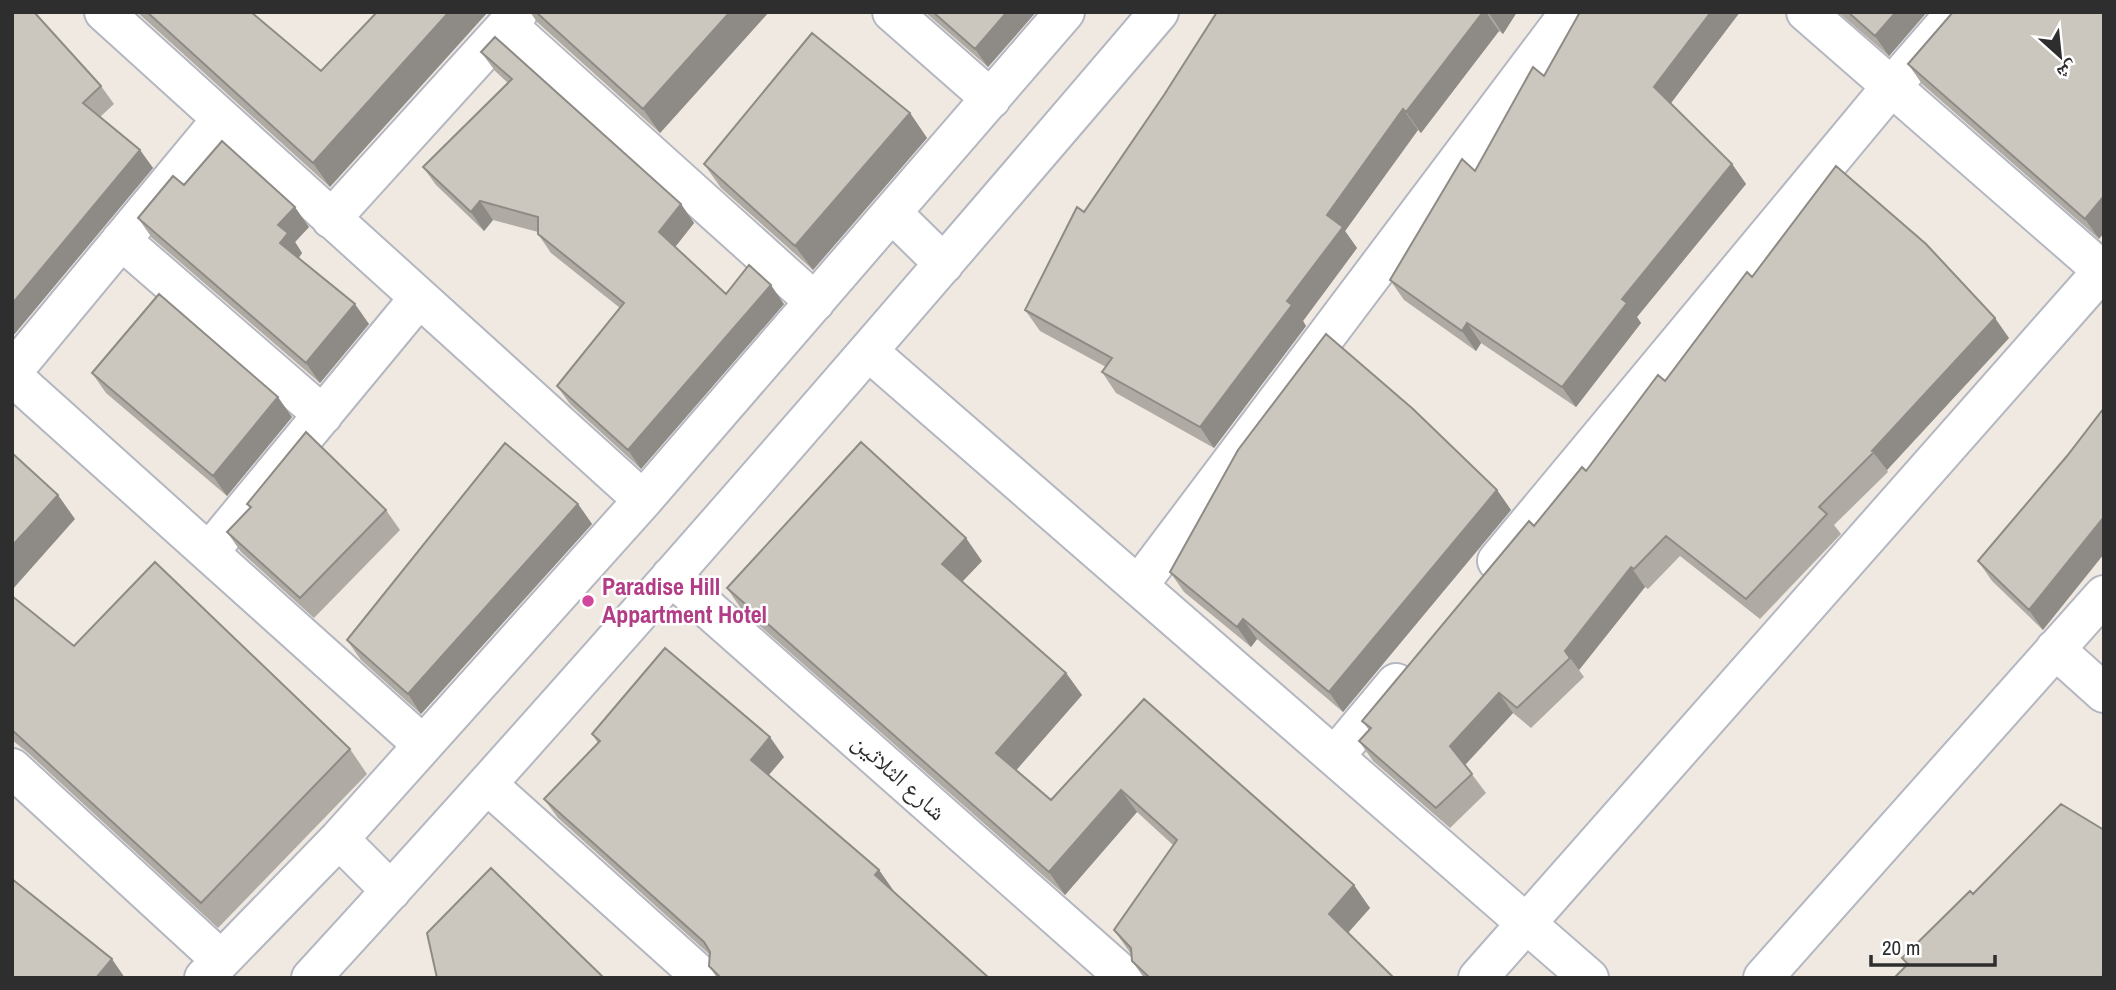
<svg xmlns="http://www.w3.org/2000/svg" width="2116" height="990" font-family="'Archivo Narrow','Noto Naskh Arabic',sans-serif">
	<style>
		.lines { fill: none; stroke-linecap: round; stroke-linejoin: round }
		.street-casing { stroke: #b4b7c1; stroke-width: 42 }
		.street { stroke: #fff; stroke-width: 38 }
		.wall { fill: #afaba4 }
		.shaded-wall { fill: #8e8b86 }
		.building { fill: #cbc7bf; stroke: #8e8b86; stroke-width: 2 }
		.hotel-dot { fill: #d1479c; stroke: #fff; stroke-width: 2.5 }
		.labels { text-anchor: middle; stroke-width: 5; stroke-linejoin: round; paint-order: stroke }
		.hotel-label { font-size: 24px; font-weight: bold; fill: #b23c85; stroke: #fff; text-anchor: start }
		.street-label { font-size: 24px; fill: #2e2e2e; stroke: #fff }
	</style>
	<rect width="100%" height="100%" fill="#efe9e1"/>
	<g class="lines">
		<g class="street-casing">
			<path id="street" d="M 104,12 L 643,500
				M 892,12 L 991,99
				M 1806,12 L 2104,272
				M 507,25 L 815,302
				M 892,213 L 944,264
				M 331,219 L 518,13
				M 121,240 L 323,415
				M 868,351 L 1589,978
				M 12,372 L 221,120
				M 12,376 L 423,745
				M 209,552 L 419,298
				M 1497,561 L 1891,87 L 1956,12
				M 671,576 L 1126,978
				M 1138,586 L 1570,12
				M 2055,649 L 2104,693
				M 1335,756 L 1396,683
				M 12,768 L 221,960
				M 488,785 L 703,978
				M 339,839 L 391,891
				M 204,978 L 339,839 L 643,500 L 1065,12
				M 311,978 C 601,662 881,338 1159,12
				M 1478,978 L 2104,269
				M 1763,978 L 2104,595"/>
		</g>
		<use href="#street" class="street"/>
	</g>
	<path class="wall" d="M 12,12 L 101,86 L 114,104 L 100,117 L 140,150 L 153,168 L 12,337 Z
		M 137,12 L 251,12 L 330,187 Z
		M 530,12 L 769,12 L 660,133 L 537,22 Z
		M 925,12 L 1036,12 L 988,67 Z
		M 1217,12 L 1517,12 L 1503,34 L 1499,31 L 1421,133 L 1418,130 L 1345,231 L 1357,248 L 1303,321 L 1306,326 L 1214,448 L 1116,393 L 1102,372 L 1106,367 L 1040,331 L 1025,310 L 1084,212 L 1164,95 Z
		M 1580,12 L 1740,12 L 1671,103 L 1732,164 L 1746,184 L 1637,317 L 1641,323 L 1576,407 L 1481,343 L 1476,351 L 1404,300 L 1390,280 L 1475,171 L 1544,76 Z
		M 1838,12 L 1927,12 L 1889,56 Z
		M 1953,12 L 2099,239 L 1922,84 L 1908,64 Z
		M 481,52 L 681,204 L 694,223 L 675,247 L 726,294 L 784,304 L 641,469 L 570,404 L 557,386 L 620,308 L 551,253 L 538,234 L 538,232 L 493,220 L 484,231 L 436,185 L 423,167 L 508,83 L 495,71 Z
		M 910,113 L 927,138 L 813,270 L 721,188 L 704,164 Z
		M 138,218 L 309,227 L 295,242 L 302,253 L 299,258 L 369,324 L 320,383 L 152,238 Z
		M 1752,277 L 2009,338 L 1887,470 L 1888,472 L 1834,525 L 1841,534 L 1760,619 L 1680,556 L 1648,589 L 1645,587 L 1579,670 L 1584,677 L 1531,728 L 1513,713 L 1465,765 L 1486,793 L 1450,828 L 1373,761 L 1359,741 L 1369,730 L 1362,721 L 1534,526 L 1586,471 L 1665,381 Z
		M 92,373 L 292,417 L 227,496 L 106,393 Z
		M 2067,456 L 2043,630 L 1992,581 L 1978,561 Z
		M 1497,490 L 1511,510 L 1343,712 L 1257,639 L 1251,647 L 1184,592 L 1170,572 Z
		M 247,504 L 386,510 L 400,530 L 314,618 L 241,552 L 227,532 L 250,508 Z
		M 578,504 L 592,524 L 421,714 L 361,660 L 347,640 Z
		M 982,561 L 962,582 L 1066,673 L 1082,695 L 1016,770 L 1051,800 L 1144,699 L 1370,908 L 1348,933 L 1394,978 L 1144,978 L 1132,961 L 1131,954 L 1114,930 L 1173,845 L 1137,812 L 1065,895 L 742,610 L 727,588 Z
		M 12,596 L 74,646 L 350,749 L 367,774 L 218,928 L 27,752 L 12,740 Z
		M 592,734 L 784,757 L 769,775 L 879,870 L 893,890 L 892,891 L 989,978 L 717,978 L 709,966 L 710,955 L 558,818 L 544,799 L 598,743 Z"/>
	<path class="shaded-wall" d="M 449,12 L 488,12 L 330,187 L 313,163 Z
		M 730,12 L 769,12 L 660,133 L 643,109 Z
		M 1007,12 L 1036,12 L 988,67 L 975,49 Z
		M 1483,12 L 1486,12 L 1499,31 L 1421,133 L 1406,112 Z
		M 1488,12 L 1517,12 L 1503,34 Z
		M 1711,12 L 1740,12 L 1668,107 L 1654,87 Z
		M 1896,12 L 1927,12 L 1889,56 L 1875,36 Z
		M 1403,109 L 1418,130 L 1345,231 L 1357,248 L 1303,321 L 1306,326 L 1214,448 L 1200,427 L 1287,301 L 1327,215 Z
		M 910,113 L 927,138 L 813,270 L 795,246 Z
		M 140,150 L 153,168 L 12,337 L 12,304 Z
		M 1732,164 L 1746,184 L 1637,317 L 1641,323 L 1576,407 L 1562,387 L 1622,299 Z
		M 2104,196 L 2104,233 L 2099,239 L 2085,219 Z
		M 480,201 L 493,220 L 484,231 L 471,212 Z
		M 681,204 L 694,223 L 672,251 L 659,232 Z
		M 295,207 L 309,227 L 295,242 L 302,253 L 294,263 L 280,243 L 278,225 Z
		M 771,285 L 784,304 L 641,469 L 628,450 Z
		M 355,304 L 369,324 L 320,383 L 306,363 Z
		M 1995,318 L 2009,338 L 1887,470 L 1872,451 Z
		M 1467,323 L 1481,343 L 1476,351 L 1462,331 Z
		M 278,397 L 292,417 L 227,496 L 213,476 Z
		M 1497,490 L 1511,510 L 1343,712 L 1329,692 Z
		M 58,495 L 75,519 L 12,590 L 12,546 Z
		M 578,504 L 592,524 L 421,714 L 408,694 Z
		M 2104,517 L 2104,554 L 2043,630 L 2029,610 Z
		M 966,538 L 982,561 L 958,586 L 942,564 Z
		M 1631,567 L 1645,587 L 1579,670 L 1565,651 Z
		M 1243,619 L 1257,639 L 1251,647 L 1237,627 Z
		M 1066,673 L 1082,695 L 1012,775 L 996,753 Z
		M 1499,693 L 1513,713 L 1464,766 L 1450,746 Z
		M 770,737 L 784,757 L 765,779 L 751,760 Z
		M 1121,790 L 1137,812 L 1065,895 L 1049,872 Z
		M 879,870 L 893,890 L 889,895 L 875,875 Z
		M 1354,885 L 1370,908 L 1345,936 L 1329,914 Z
		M 112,959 L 125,978 L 96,978 Z"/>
	<path class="building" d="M 12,12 L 34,12 L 101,86 L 83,103 L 140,150 L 12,304 Z
		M 147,12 L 251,12 L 321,71 L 377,12 L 449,12 L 313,163 Z
		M 536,12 L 730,12 L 643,109 Z
		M 933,12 L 1007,12 L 975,49 Z
		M 1217,12 L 1483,12 L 1406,112 L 1403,109 L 1327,215 L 1343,227 L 1287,301 L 1292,305 L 1200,427 L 1102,372 L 1112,358 L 1025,310 L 1077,207 L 1084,212 L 1164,95 Z
		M 1580,12 L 1711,12 L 1654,87 L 1732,164 L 1622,299 L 1627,303 L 1562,387 L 1467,323 L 1462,331 L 1390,280 L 1462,159 L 1475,171 L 1533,67 L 1544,76 Z
		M 1848,12 L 1896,12 L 1875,36 Z
		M 1953,12 L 2104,12 L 2104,196 L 2085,219 L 1908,64 Z
		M 812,33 L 910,113 L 795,246 L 704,164 Z
		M 495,37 L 681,204 L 659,232 L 726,294 L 749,265 L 771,285 L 628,450 L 557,386 L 624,303 L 538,234 L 538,217 L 480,201 L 471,212 L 423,167 L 512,79 L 481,52 Z
		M 222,141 L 295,207 L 278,225 L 288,233 L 280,243 L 355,304 L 306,363 L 138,218 L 173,176 L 184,185 Z
		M 1836,166 L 1926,244 L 1995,318 L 1872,451 L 1874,452 L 1819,507 L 1827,514 L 1746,599 L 1666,536 L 1634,569 L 1631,567 L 1565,651 L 1570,658 L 1517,708 L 1499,693 L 1450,746 L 1472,774 L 1436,808 L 1359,741 L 1371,728 L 1362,721 L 1529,521 L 1534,526 L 1582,467 L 1586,471 L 1658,375 L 1665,381 L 1747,272 L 1752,277 Z
		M 159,294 L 278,397 L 213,476 L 92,373 Z
		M 1326,334 L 1413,409 L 1497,490 L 1329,692 L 1243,619 L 1237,627 L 1170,572 L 1238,450 Z
		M 2104,408 L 2104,517 L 2029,610 L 1978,561 L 2067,456 Z
		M 306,432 L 386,510 L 300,598 L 227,532 L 251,507 L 247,504 Z
		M 861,442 L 966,538 L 942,564 L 1066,673 L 996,753 L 1051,800 L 1144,699 L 1354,885 L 1329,914 L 1394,978 L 1150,978 L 1132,961 L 1131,948 L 1114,930 L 1177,840 L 1121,790 L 1049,872 L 727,588 Z
		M 505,443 L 578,504 L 408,694 L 347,640 Z
		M 12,453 L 58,495 L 12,546 Z
		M 155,562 L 350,749 L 201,903 L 12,730 L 12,596 L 74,646 Z
		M 665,648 L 770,737 L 751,760 L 879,870 L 875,875 L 989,978 L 721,978 L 709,966 L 710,952 L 704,942 L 544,799 L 600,741 L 592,734 Z
		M 2061,804 L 2104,830 L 2104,974 L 2101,978 L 1894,978 L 1908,964 L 1902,958 L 1970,891 L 1973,894 Z
		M 491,868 L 604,978 L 437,978 L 427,933 Z
		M 12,879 L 112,959 L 96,978 L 12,978 Z"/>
	<circle class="hotel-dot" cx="588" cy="601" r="7"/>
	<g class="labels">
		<g class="hotel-label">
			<text x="602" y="595">Paradise Hill<tspan x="602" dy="28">Appartment Hotel</tspan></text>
		</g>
		<g class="street-label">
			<text transform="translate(899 777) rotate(42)" y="8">شارع الثلاثين</text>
		</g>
	</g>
	<rect width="2116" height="990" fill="none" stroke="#2e2e2e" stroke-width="28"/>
	<g transform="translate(2060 56) rotate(153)" stroke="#ffffff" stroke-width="5" paint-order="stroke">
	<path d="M0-5L12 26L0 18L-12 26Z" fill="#2e2e2e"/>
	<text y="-10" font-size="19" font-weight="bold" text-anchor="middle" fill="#2e2e2e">ش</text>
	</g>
	<path d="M1871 955v10h124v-10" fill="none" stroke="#2e2e2e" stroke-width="3.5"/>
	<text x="1882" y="955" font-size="21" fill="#2e2e2e" stroke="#ffffff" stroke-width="5" paint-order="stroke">20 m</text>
</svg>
